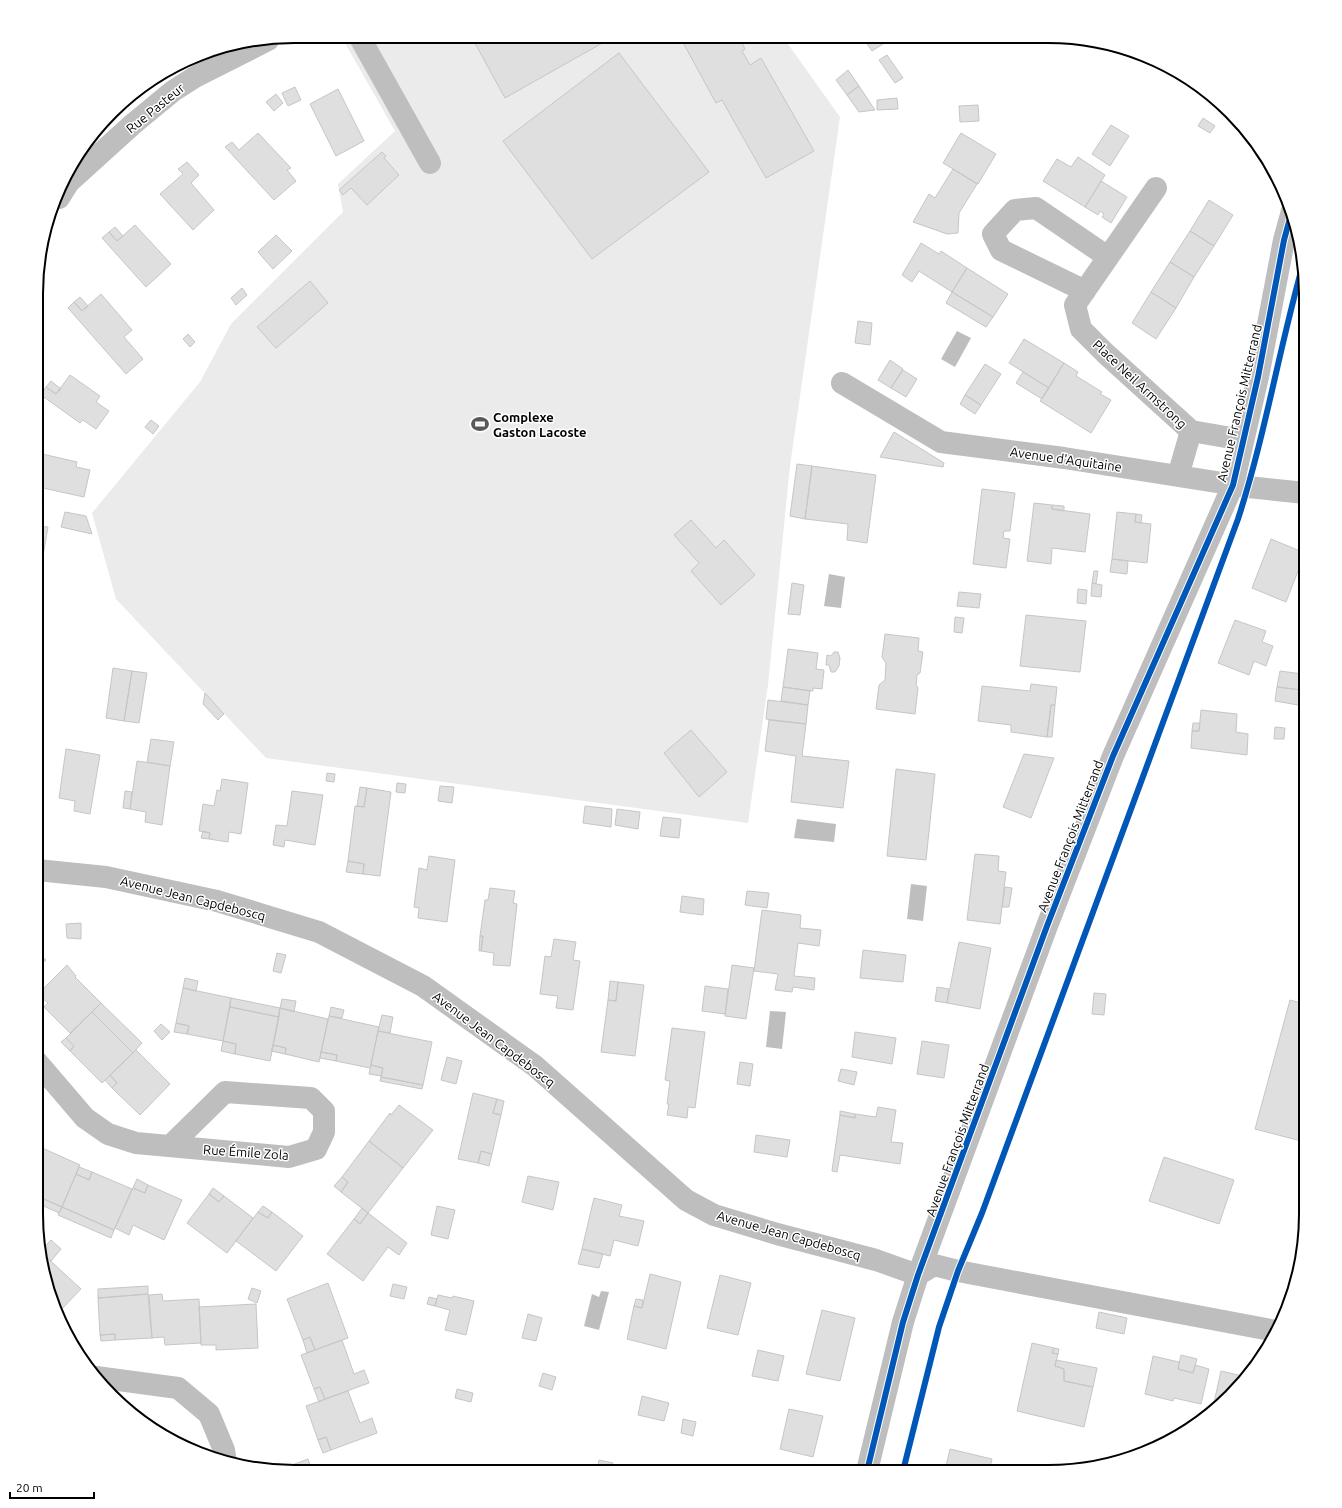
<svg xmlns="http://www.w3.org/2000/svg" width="1342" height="1508" font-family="Ubuntu,sans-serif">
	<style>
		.green { fill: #ebebeb }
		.water { fill: #bebebe }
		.building { fill: #dfdfdf; stroke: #c6c6c6 }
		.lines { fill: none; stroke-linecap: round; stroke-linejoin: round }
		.minor { stroke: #bebebe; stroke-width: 22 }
		.cycleway-casing { stroke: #fff; stroke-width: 8 }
		.cycleway { stroke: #0057b8; stroke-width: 6 }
		.labels { text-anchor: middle; stroke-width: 3; stroke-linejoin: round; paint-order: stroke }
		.street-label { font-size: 13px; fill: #000; stroke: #fff }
		.poi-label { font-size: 13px; font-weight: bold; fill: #000; stroke: #fff; text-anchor: start }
		.rim { fill: none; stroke: #000; stroke-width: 2 }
	</style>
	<rect width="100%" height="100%" fill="#fff"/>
	<path class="green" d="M 341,36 L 783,37 L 840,117 L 790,466 L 768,685 L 748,823 L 266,758 L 116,599 L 92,513 L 200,382 L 231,324 L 343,212 L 338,184 L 395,131 Z"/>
	<path class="water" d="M 957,331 L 971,338 L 955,367 L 941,359 Z
		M 829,574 L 845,577 L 841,608 L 824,606 Z
		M 797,819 L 836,824 L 834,842 L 794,838 Z
		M 911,884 L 927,886 L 923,921 L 907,919 Z
		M 770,1011 L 786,1012 L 782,1049 L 766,1047 Z
		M 601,1291 L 609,1292 L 599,1330 L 584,1326 L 592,1294 L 599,1297 Z"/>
	<path class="building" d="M 471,36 L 613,37 L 505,98 Z
		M 680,37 L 739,37 L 745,49 L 742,51 L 750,65 L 761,58 L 814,151 L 766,178 L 722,100 L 716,103 Z
		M 863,38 L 879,38 L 883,44 L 872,51 Z
		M 619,53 L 709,172 L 592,259 L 503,141 Z
		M 887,55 L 903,78 L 895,83 L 879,60 Z
		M 848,70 L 859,86 L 847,95 L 836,80 Z
		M 859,86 L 875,110 L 859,112 L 847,95 Z
		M 295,87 L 301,100 L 288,106 L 282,93 Z
		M 338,89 L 364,141 L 336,156 L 310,104 Z
		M 276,94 L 283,103 L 274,111 L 266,102 Z
		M 897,98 L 898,109 L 877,110 L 877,100 Z
		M 978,105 L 979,121 L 960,122 L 959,106 Z
		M 1203,118 L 1215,126 L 1210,133 L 1198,126 Z
		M 1111,125 L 1129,136 L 1110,166 L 1092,154 Z
		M 258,133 L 291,168 L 287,170 L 296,181 L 274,200 L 225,147 L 232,142 L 239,150 Z
		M 961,133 L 996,154 L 978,184 L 943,163 Z
		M 382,152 L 386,156 L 384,158 L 399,175 L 367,205 L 351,188 L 343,195 L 339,190 Z
		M 1078,157 L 1105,175 L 1085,207 L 1043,181 L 1057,159 L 1071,167 Z
		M 187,162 L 199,175 L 191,183 L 214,210 L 193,230 L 160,194 L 183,174 L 178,169 Z
		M 953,169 L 977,184 L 959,213 L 958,233 L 947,234 L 913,222 L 929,194 L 935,198 Z
		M 1101,181 L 1127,197 L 1111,223 L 1102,217 L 1104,214 L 1100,211 L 1098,215 L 1085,207 Z
		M 1209,200 L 1233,215 L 1214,246 L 1190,231 Z
		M 135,225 L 171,264 L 146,287 L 102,238 L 109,232 L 117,241 Z
		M 115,227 L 123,236 L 117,241 L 109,232 Z
		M 1190,231 L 1214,246 L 1194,277 L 1170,262 Z
		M 276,235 L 292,251 L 273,269 L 258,252 Z
		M 921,243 L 939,254 L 941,251 L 967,268 L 952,292 L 919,271 L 912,282 L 902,275 Z
		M 1170,262 L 1194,277 L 1176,308 L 1151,292 Z
		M 967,268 L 1008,294 L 993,317 L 952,292 Z
		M 310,281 L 328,303 L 276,348 L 257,327 Z
		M 242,288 L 247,295 L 236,305 L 231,298 Z
		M 952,292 L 993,317 L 986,327 L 946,303 Z
		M 1151,292 L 1176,308 L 1156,339 L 1132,323 Z
		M 101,294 L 132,330 L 124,337 L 143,359 L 126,374 L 68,308 L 74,302 L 82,311 Z
		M 80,297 L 88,306 L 82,311 L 74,302 Z
		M 858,321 L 872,323 L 870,345 L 855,343 Z
		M 188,334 L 195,342 L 190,347 L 183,339 Z
		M 1024,339 L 1064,363 L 1049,388 L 1009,363 Z
		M 890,360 L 903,369 L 891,388 L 878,380 Z
		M 1064,363 L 1078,372 L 1076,376 L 1102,392 L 1100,394 L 1111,400 L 1091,433 L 1040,401 Z
		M 985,364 L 1001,374 L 981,405 L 965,395 Z
		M 903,370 L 917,379 L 906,397 L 891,388 Z
		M 1023,372 L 1049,388 L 1042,399 L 1016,383 Z
		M 70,375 L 100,396 L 96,402 L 109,411 L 96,429 L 83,420 L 80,423 L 41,395 L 46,387 L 56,394 Z
		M 51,381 L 61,389 L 56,394 L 46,387 Z
		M 965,395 L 981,405 L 975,414 L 960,404 Z
		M 151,420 L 159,426 L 153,434 L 145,427 Z
		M 894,432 L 944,463 L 943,467 L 880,457 Z
		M 38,453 L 77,462 L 76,467 L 90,470 L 84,497 L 38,487 Z
		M 797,464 L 812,466 L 805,519 L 790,516 Z
		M 812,466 L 876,475 L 867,543 L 847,540 L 848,524 L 805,519 Z
		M 982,489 L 1015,493 L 1010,531 L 1004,531 L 1003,538 L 1010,539 L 1006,568 L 973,564 Z
		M 1034,503 L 1052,505 L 1052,509 L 1090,514 L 1085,552 L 1052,548 L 1051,564 L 1027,561 Z
		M 1052,505 L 1064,506 L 1064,511 L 1052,509 Z
		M 65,512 L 86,516 L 92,534 L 61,527 Z
		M 1117,512 L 1136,514 L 1135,522 L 1151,524 L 1147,563 L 1112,559 Z
		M 1136,514 L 1142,515 L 1141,523 L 1135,522 Z
		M 691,520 L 716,548 L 724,540 L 755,575 L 721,605 L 691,571 L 699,563 L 674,535 Z
		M 38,526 L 48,527 L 42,561 L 38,560 Z
		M 1271,539 L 1305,553 L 1286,602 L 1252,588 Z
		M 1112,559 L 1128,561 L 1127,574 L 1110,572 Z
		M 1094,571 L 1098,571 L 1096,584 L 1092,583 Z
		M 792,583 L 804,585 L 800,615 L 788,614 Z
		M 1092,583 L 1102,585 L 1101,597 L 1091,596 Z
		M 1078,589 L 1087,590 L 1086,604 L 1077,603 Z
		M 959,592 L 981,594 L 979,608 L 957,606 Z
		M 1026,615 L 1086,621 L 1080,672 L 1020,666 Z
		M 955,617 L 964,618 L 962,633 L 954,632 Z
		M 1235,620 L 1266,631 L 1262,642 L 1273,646 L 1266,666 L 1254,661 L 1249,675 L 1218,663 Z
		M 885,634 L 919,638 L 918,651 L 923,652 L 920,673 L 917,675 L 916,685 L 918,688 L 915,714 L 876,709 L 879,685 L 885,680 L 886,663 L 882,657 Z
		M 788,649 L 818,653 L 816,669 L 824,670 L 822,689 L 813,688 L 813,691 L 783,687 Z
		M 834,652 L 838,652 L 840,658 L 839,666 L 835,672 L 831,672 L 829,665 L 826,665 L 827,655 L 831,656 Z
		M 113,668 L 132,671 L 124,721 L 106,718 Z
		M 132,671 L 147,673 L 139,723 L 124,721 Z
		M 1280,671 L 1303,674 L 1301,690 L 1277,687 Z
		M 1031,684 L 1057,687 L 1055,705 L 1051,705 L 1047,737 L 1011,732 L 1011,725 L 978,721 L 982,686 L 1030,691 Z
		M 783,687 L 810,691 L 808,705 L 781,701 Z
		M 1277,687 L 1301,690 L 1298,705 L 1275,701 Z
		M 205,693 L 224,714 L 218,720 L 203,704 Z
		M 768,700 L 808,705 L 806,724 L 766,719 Z
		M 1051,705 L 1055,705 L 1052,737 L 1047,737 Z
		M 1201,710 L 1237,714 L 1236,732 L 1248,734 L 1247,755 L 1191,748 L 1192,731 L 1199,731 Z
		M 769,720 L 806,724 L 802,756 L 849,761 L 843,808 L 791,802 L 796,756 L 765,751 Z
		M 1193,723 L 1200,723 L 1199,731 L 1192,731 Z
		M 1275,727 L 1285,728 L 1284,739 L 1274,739 Z
		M 691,730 L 727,772 L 699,797 L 664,753 Z
		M 151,739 L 174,742 L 170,766 L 147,762 Z
		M 66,749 L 100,755 L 90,814 L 74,811 L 75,801 L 59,798 Z
		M 1024,754 L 1054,758 L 1031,818 L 1003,807 Z
		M 137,761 L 170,766 L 162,825 L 145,822 L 146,812 L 130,809 Z
		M 896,769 L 935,774 L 926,860 L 887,856 Z
		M 327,773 L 335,774 L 334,782 L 326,781 Z
		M 222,779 L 248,783 L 241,834 L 229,832 L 228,842 L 209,839 L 210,833 L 199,831 L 203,804 L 214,806 L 217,790 L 220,791 Z
		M 397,783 L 406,784 L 405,793 L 396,792 Z
		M 440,786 L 454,787 L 452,803 L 438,801 Z
		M 360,787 L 367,788 L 364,807 L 357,806 Z
		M 367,788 L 391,792 L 380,876 L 363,874 L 364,864 L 348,861 L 355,806 L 364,807 Z
		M 125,791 L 132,792 L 130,809 L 123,808 Z
		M 292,791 L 323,795 L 315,845 L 285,840 L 284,847 L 273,845 L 276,825 L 287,826 Z
		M 585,806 L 612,809 L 611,827 L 583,823 Z
		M 617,809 L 640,812 L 638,829 L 615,825 Z
		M 663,817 L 681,819 L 679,838 L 660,836 Z
		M 203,831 L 210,833 L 209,839 L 201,838 Z
		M 975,854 L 999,856 L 998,871 L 1006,872 L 1000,924 L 967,920 Z
		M 429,856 L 455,860 L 447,922 L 418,918 L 419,908 L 414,907 L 419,868 L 427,870 Z
		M 348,861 L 364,864 L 363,874 L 346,872 Z
		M 1005,887 L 1012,888 L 1009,907 L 1002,907 Z
		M 490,888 L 515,891 L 513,903 L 517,904 L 510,966 L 493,965 L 494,953 L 481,951 L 483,936 L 480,936 L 485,900 L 488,900 Z
		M 747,891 L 769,893 L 767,908 L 745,905 Z
		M 682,896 L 704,899 L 703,915 L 680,912 Z
		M 762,910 L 801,915 L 800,928 L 821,930 L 819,946 L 798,943 L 794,976 L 815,978 L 814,990 L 793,987 L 792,992 L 775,990 L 778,974 L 754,971 Z
		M 81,923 L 81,939 L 67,938 L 66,924 Z
		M 480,936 L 483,936 L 481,951 L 479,951 Z
		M 554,939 L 576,942 L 573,960 L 580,961 L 573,1010 L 556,1008 L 558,996 L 540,994 L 545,956 L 551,957 Z
		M 959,942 L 991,948 L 980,1009 L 947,1003 Z
		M 863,950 L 906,955 L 903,982 L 860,978 Z
		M 37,952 L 46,960 L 37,968 Z
		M 277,953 L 286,955 L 281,973 L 273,971 Z
		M 67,965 L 76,976 L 75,977 L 101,1003 L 70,1033 L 44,1007 L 48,1003 L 38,994 Z
		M 732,965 L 754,968 L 746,1019 L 725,1016 Z
		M 185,978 L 198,981 L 196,991 L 183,988 Z
		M 610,981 L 618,982 L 616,1001 L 608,1000 Z
		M 618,982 L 644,985 L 635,1056 L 601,1052 L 608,1000 L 616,1001 Z
		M 705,986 L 728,989 L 725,1014 L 702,1011 Z
		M 937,987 L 949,989 L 947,1003 L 935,1001 Z
		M 183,988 L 231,998 L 223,1041 L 187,1034 L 189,1026 L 176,1023 Z
		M 1094,993 L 1106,994 L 1104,1015 L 1092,1014 Z
		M 231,998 L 280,1008 L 279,1017 L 230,1007 Z
		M 282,999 L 296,1001 L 294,1012 L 280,1008 Z
		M 1290,1000 L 1305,1004 L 1305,1142 L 1255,1129 Z
		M 101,1003 L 142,1043 L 133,1053 L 92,1012 Z
		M 230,1007 L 279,1017 L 270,1061 L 235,1054 L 236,1044 L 223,1041 Z
		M 331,1007 L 344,1010 L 342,1018 L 329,1016 Z
		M 280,1008 L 328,1019 L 319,1062 L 285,1054 L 286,1048 L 273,1045 Z
		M 92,1012 L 133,1053 L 102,1083 L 70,1051 L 74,1046 L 66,1038 Z
		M 382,1015 L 393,1017 L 390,1033 L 378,1031 Z
		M 329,1016 L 379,1027 L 370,1068 L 336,1061 L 337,1055 L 321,1052 Z
		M 176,1023 L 189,1026 L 187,1034 L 174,1032 Z
		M 161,1024 L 170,1032 L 162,1040 L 154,1031 Z
		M 672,1028 L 705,1032 L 695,1108 L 688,1107 L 687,1118 L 667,1115 L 669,1104 L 667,1104 L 670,1081 L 665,1080 Z
		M 378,1031 L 432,1042 L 423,1085 L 381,1077 L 383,1068 L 371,1065 Z
		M 855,1032 L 896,1038 L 892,1064 L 852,1057 Z
		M 66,1038 L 74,1046 L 70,1051 L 61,1042 Z
		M 223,1041 L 236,1044 L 235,1054 L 221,1051 Z
		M 922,1041 L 949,1045 L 944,1078 L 917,1074 Z
		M 273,1045 L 286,1048 L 285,1054 L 271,1051 Z
		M 136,1050 L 170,1084 L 140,1115 L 112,1088 L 117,1083 L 110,1075 Z
		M 321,1052 L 337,1055 L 336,1061 L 320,1058 Z
		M 447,1057 L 462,1061 L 456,1084 L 441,1080 Z
		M 740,1062 L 753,1064 L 750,1086 L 737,1084 Z
		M 371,1065 L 383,1068 L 381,1076 L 369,1074 Z
		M 841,1069 L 857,1072 L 854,1085 L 838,1081 Z
		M 110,1075 L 117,1083 L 112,1088 L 105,1080 Z
		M 381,1077 L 423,1085 L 422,1089 L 380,1081 Z
		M 473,1093 L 497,1099 L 493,1113 L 501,1115 L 492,1154 L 481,1151 L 478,1163 L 458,1159 Z
		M 497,1099 L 504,1101 L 501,1115 L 493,1113 Z
		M 399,1105 L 433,1130 L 403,1168 L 369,1141 L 390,1113 L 391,1115 Z
		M 878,1107 L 896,1110 L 891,1142 L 903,1143 L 900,1164 L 840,1155 L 837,1172 L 832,1171 L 840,1115 L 855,1118 L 855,1114 L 876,1117 Z
		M 840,1111 L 855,1114 L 855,1118 L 840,1115 Z
		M 756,1135 L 790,1140 L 787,1157 L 754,1152 Z
		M 369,1141 L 403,1168 L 368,1213 L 341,1192 L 348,1182 L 342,1177 Z
		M 40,1147 L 80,1165 L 62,1207 L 37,1196 L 37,1154 Z
		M 481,1151 L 492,1154 L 489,1166 L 478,1163 Z
		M 1164,1157 L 1234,1180 L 1219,1224 L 1149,1201 Z
		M 79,1167 L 92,1172 L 89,1180 L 76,1174 Z
		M 92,1172 L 132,1189 L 114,1230 L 62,1207 L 76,1174 L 89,1180 Z
		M 528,1176 L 559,1182 L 553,1210 L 522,1202 Z
		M 342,1177 L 348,1182 L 341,1192 L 334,1186 Z
		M 137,1179 L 148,1185 L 145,1193 L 133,1188 Z
		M 148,1185 L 182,1200 L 164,1240 L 133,1225 L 129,1235 L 115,1228 L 133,1188 L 145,1193 Z
		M 213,1188 L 224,1196 L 219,1202 L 209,1194 Z
		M 209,1194 L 219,1202 L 224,1196 L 253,1218 L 227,1253 L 187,1223 Z
		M 37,1196 L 62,1207 L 59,1213 L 37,1203 Z
		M 594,1198 L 622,1205 L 619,1216 L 644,1221 L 638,1246 L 614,1240 L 610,1256 L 582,1249 Z
		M 263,1206 L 272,1212 L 268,1218 L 258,1212 Z
		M 437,1206 L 455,1210 L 448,1239 L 431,1235 Z
		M 62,1207 L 114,1230 L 111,1238 L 58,1215 Z
		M 362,1208 L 368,1213 L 360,1224 L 354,1219 Z
		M 258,1212 L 268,1218 L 272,1212 L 303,1236 L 276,1271 L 236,1241 Z
		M 368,1213 L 407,1243 L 399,1255 L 388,1247 L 363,1281 L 327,1254 L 354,1219 L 360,1224 Z
		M 51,1240 L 61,1249 L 51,1261 L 41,1251 Z
		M 582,1249 L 603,1254 L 599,1268 L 578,1264 Z
		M 41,1252 L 81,1289 L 58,1313 L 50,1297 Z
		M 650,1274 L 681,1282 L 666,1349 L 627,1339 L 634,1306 L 642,1308 Z
		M 720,1275 L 751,1283 L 738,1335 L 707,1328 Z
		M 328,1283 L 348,1338 L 315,1350 L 310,1337 L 303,1340 L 287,1299 Z
		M 393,1284 L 407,1287 L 404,1299 L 390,1296 Z
		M 148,1286 L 148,1294 L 98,1298 L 98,1289 Z
		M 252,1288 L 261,1291 L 257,1303 L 248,1299 Z
		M 148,1294 L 152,1338 L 115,1340 L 115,1334 L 100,1335 L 98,1298 Z
		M 162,1294 L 163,1301 L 199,1299 L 201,1343 L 165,1345 L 164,1337 L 152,1338 L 149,1295 Z
		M 438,1295 L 452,1298 L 453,1296 L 474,1301 L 466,1335 L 445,1330 L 450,1310 L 435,1306 Z
		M 429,1297 L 437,1299 L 435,1306 L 427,1304 Z
		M 636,1299 L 643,1300 L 642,1308 L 634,1306 Z
		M 256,1304 L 258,1348 L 216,1350 L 216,1345 L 201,1345 L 199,1307 Z
		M 822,1310 L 855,1318 L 840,1381 L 806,1374 Z
		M 1099,1312 L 1127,1318 L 1124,1334 L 1096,1328 Z
		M 528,1314 L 542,1318 L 536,1341 L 522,1338 Z
		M 115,1334 L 115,1340 L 101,1341 L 100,1335 Z
		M 310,1337 L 315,1350 L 307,1353 L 303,1340 Z
		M 342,1340 L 354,1374 L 364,1370 L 369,1383 L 325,1399 L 320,1387 L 314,1389 L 301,1355 Z
		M 1032,1343 L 1054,1348 L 1052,1353 L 1058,1354 L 1055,1366 L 1064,1369 L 1064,1381 L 1093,1387 L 1084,1427 L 1017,1411 Z
		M 1054,1348 L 1059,1349 L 1058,1354 L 1052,1353 Z
		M 758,1350 L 784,1356 L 778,1381 L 752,1376 Z
		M 1181,1355 L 1197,1359 L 1193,1373 L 1178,1369 Z
		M 1153,1356 L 1179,1362 L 1178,1369 L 1193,1373 L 1195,1365 L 1209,1369 L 1201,1404 L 1174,1398 L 1173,1401 L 1145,1394 Z
		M 1056,1360 L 1097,1368 L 1093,1387 L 1064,1381 L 1064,1369 L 1055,1366 Z
		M 1221,1371 L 1247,1377 L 1242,1384 L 1215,1408 L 1213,1407 Z
		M 543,1373 L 556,1377 L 552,1390 L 539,1386 Z
		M 320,1387 L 325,1399 L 319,1402 L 314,1389 Z
		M 457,1389 L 473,1393 L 471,1402 L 455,1398 Z
		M 348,1391 L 360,1423 L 372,1418 L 377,1433 L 331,1450 L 326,1437 L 318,1440 L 306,1406 Z
		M 642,1396 L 669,1403 L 664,1421 L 638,1415 Z
		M 789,1409 L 823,1416 L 813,1457 L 780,1449 Z
		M 683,1419 L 696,1422 L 693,1436 L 681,1433 Z
		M 155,1430 L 165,1430 L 165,1437 Z
		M 326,1437 L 331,1450 L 323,1453 L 318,1440 Z
		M 950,1449 L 992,1459 L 989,1471 L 945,1471 Z
		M 308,1459 L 312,1471 L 276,1471 Z
		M 599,1460 L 613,1463 L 611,1471 L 597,1471 Z"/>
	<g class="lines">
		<path class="minor" d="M 359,36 L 430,163
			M 1156,188 L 1075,305 L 1081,329 L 1105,353 L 1191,431 L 1243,440
			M 59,198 L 69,182 L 133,124 L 173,91 L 195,77 L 268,40
			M 1085,291 L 1001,250 L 993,234 L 1015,210 L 1036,208 L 1108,257
			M 842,383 L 941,442 L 1064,458 L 1248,487 L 1305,493
			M 1178,476 L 1191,431
			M 37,870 L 106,877 L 217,901 L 319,932 L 423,986 L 535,1066 L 686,1200 L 714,1215 L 777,1234 L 876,1260 L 918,1275
			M 37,1062 L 85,1118 L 108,1134 L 136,1143 L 289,1157 L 316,1149 L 324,1132 L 324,1111 L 311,1098 L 225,1092 L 170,1146
			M 918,1275 L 934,1265 L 958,1271 L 1276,1331
			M 96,1377 L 178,1388 L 209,1414 L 224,1450 L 226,1463
			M 867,1471 L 903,1322 L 918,1275 L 1047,926 L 1113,756 L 1233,485 L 1258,377 L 1284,240 L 1292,211"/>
		<g class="cycleway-casing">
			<path id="cycleway" d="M 867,1471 L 903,1322 L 918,1275 L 1047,926 L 1113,756 L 1233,485 L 1258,377 L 1284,240 L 1292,211
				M 903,1471 L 939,1327 L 958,1271 L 982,1213 L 1238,519 C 1265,436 1279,349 1303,264"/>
		</g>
		<use href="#cycleway" class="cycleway"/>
	</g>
	<defs>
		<g id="stadium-bare" transform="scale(1.38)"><path d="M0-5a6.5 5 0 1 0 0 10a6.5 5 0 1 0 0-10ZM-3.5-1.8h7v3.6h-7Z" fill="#595959" stroke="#fff" stroke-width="2.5" paint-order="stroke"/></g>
	</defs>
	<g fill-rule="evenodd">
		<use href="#stadium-bare" x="480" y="424"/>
	</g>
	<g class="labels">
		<g class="street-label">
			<text transform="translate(155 108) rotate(-39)" y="5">Rue Pasteur</text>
			<text transform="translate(1140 384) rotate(43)" y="5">Place Neil Armstrong</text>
			<text transform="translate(1239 403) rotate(-77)" y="5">Avenue François Mitterrand</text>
			<text transform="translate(1066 459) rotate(8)" y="5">Avenue d'Aquitaine</text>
			<text transform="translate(1070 836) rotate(-69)" y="5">Avenue François Mitterrand</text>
			<text transform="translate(193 898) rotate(14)" y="5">Avenue Jean Capdeboscq</text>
			<text transform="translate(494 1039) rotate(37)" y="5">Avenue Jean Capdeboscq</text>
			<text transform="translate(957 1140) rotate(-70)" y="5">Avenue François Mitterrand</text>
			<text transform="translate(246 1152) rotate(4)" y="5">Rue Émile Zola</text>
			<text transform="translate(789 1235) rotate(16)" y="5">Avenue Jean Capdeboscq</text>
		</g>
		<g class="poi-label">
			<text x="493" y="422">Complexe<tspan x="493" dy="15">Gaston Lacoste</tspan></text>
		</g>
	</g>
	<path d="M0 0H1342V1508H0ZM294 43H1048A251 251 0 0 1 1299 294V1214A251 251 0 0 1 1048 1465H294A251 251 0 0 1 43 1214V294A251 251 0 0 1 294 43Z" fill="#fff" fill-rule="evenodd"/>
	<path class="rim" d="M294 43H1048A251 251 0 0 1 1299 294V1214A251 251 0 0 1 1048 1465H294A251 251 0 0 1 43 1214V294A251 251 0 0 1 294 43Z"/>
	<path d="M10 1492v6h84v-6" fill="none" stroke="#000000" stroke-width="2"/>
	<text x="16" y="1492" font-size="12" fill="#000000" stroke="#ffffff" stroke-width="3" paint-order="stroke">20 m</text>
</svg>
